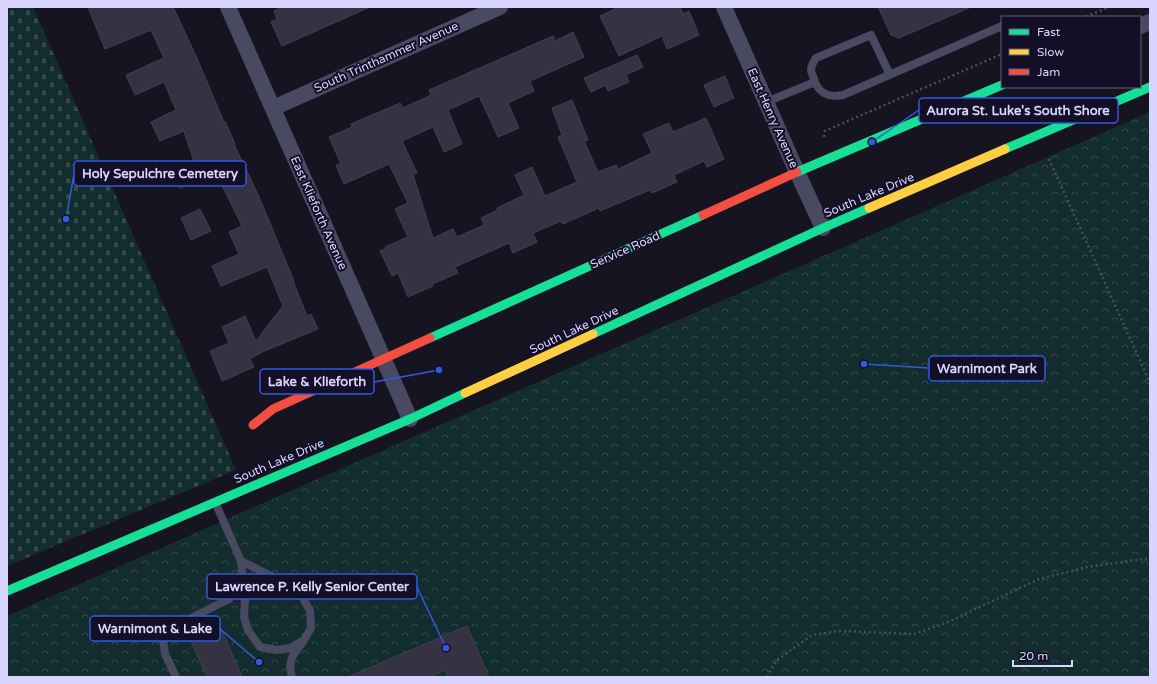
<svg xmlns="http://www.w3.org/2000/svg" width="1157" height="684" font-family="'Varela Round',sans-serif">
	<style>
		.cemetery { fill: url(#cemetery-stones) }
		.park { fill: url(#park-crowns) }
		.building { fill: #343243; stroke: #433f54 }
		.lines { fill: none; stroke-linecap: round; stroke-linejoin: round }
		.path { stroke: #44505f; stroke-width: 2.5; stroke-dasharray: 2 3; stroke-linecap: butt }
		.lane { stroke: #4a4962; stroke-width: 8 }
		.street { stroke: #4a4962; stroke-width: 16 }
		.fast { stroke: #16e098; stroke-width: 9 }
		.slow { stroke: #ffcf43; stroke-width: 9 }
		.jam { stroke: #f24e42; stroke-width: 9 }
		.labels { text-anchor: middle; stroke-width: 4; stroke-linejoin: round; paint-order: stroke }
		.street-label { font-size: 12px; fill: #d9d4ff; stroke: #130f26 }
		.leader { fill: none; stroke: #305bdc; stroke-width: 1.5 }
		.callout-dot { fill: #305bdc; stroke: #130f26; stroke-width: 1.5 }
		.callout { fill: #130f26; stroke: #305bdc; stroke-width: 1.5 }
		.callout-label { font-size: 13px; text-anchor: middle; font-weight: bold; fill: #d9d4ff }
	</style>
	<defs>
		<pattern id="cemetery-stones" width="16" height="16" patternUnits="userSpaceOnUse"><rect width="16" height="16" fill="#132c2d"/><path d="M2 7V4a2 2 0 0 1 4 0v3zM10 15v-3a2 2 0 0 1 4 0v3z" fill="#354a4c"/></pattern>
		<pattern id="park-crowns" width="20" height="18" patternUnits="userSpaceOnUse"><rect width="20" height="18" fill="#132c2d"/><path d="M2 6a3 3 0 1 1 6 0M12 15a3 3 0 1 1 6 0" fill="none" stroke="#354a4c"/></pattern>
	</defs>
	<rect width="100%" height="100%" fill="#161421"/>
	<path class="cemetery" d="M 7,7 L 33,7 L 236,470 L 7,566 Z"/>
	<path class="park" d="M 1150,112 L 1150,677 L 7,677 L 7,616 Z"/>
	<path class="building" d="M 88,7 L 173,7 L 196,56 L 224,122 L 225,121 L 235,144 L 234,144 L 260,199 L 294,281 L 293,281 L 307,316 L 311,314 L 318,329 L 262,352 L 250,359 L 254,367 L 222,381 L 210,351 L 229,343 L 222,327 L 245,316 L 256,341 L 283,306 L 267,267 L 221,286 L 212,266 L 239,254 L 229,232 L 242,226 L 216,173 L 180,188 L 172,172 L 194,162 L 184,131 L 160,141 L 151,122 L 176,110 L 164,82 L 135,95 L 126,75 L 164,58 L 151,30 L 105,49 Z
		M 282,7 L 370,7 L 282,46 L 271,22 L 277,19 L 274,11 Z
		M 619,7 L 680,7 L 683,14 L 689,11 L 699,35 L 667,49 L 662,36 L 619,56 L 600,16 Z
		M 878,7 L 971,7 L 899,38 L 891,35 Z
		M 573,32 L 584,57 L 530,81 L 534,91 L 508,103 L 519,128 L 498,137 L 479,96 L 448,110 L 462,144 L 444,152 L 433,127 L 402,141 L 417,173 L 413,175 L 433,238 L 453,229 L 457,237 L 484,225 L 481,218 L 498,210 L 497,208 L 524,195 L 515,175 L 532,167 L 545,196 L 577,182 L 558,137 L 562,135 L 552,108 L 572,100 L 588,140 L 584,141 L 598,172 L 616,165 L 618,169 L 652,153 L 643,134 L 669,123 L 673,132 L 706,118 L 724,159 L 707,167 L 704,161 L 674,175 L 677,182 L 652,193 L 650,190 L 600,211 L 599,208 L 563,224 L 561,221 L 533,233 L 537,242 L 513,253 L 509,243 L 455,267 L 458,273 L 432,284 L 433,286 L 408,297 L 398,273 L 392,276 L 380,251 L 386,249 L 385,247 L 408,237 L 395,209 L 408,203 L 389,164 L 344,184 L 336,165 L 341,164 L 329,137 L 352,127 L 351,124 L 400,103 L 403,108 L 431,95 L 429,90 L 553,36 L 555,41 Z
		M 637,55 L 643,67 L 626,75 L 629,82 L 608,91 L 606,85 L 591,92 L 584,78 Z
		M 725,76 L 734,98 L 714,107 L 704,85 Z
		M 200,209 L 211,231 L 191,240 L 181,218 Z
		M 217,619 L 242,677 L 207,677 L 187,632 Z
		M 467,626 L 489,677 L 448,677 L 445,670 L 430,677 L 348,677 Z"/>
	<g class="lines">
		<path class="path" d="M 1086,17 L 1109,7
			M 824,137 L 825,131 L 1002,54
			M 1049,159 L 1147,376 L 1150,385
			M 767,677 L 776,661 L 812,635 L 840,631 L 914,634 L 946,623 L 1039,579 L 1087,567 L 1150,558"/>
		<path class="lane" d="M 890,75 L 871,35 L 816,58 C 814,61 811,66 811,70 C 811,72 813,76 814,79 C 818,93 829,98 843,95 L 1002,26
			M 766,102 L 815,82
			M 215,502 L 241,561 L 245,600 L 244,617 L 248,630 L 260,647 L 277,650 L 290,648 L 304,640 L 311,628 L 310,611 L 303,598 L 293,587 L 241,561
			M 176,677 L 165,654 L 163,639 L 171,628 L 229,599 L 243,581
			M 292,677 C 287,661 293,654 303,642"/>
		<path class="street" d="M 228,7 L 410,419
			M 724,7 L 797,172 L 823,228
			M 1140,26 L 1150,22
			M 273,108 L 500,7"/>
		<path class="fast" d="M 1005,149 L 1150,87
			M 797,172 L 1002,85
			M 593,334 L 823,228 L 869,208
			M 430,338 L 703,215
			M 7,591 L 410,419 L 465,393"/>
		<path class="slow" d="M 869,208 L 1005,149
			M 465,393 L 593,334"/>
		<path class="jam" d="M 703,215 L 797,172
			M 253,425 L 273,409 L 430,338"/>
	</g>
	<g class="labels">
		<g class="street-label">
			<text transform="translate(386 57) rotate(-24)" y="4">South Trinthammer Avenue</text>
			<text transform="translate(773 118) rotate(66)" y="4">East Henry Avenue</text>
			<text transform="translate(869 195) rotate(-23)" y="4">South Lake Drive</text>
			<text transform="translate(319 213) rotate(66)" y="4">East Klieforth Avenue</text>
			<text transform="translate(625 250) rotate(-24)" y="4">Service Road</text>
			<text transform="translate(574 330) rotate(-25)" y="4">South Lake Drive</text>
			<text transform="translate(279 461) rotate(-23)" y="4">South Lake Drive</text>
		</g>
	</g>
	<path class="leader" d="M872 142L919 110M66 219L74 174M864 364L929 368M439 370L374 382M446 648L417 587M259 662L220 629"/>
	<g class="callout-dot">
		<circle cx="872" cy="142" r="4"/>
		<circle cx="66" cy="219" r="4"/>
		<circle cx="864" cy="364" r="4"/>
		<circle cx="439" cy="370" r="4"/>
		<circle cx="446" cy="648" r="4"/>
		<circle cx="259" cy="662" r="4"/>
	</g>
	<g class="callout">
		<rect x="919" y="98" width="199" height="25" rx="4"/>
		<rect x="74" y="161" width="172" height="25" rx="4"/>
		<rect x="929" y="356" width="116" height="25" rx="4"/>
		<rect x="260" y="369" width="114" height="25" rx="4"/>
		<rect x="207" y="574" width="210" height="25" rx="4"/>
		<rect x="90" y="616" width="130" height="25" rx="4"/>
	</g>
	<g class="callout-label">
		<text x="1018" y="115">Aurora St. Luke's South Shore</text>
		<text x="160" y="178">Holy Sepulchre Cemetery</text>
		<text x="987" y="373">Warnimont Park</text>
		<text x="317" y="386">Lake &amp; Klieforth</text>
		<text x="312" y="591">Lawrence P. Kelly Senior Center</text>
		<text x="155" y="633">Warnimont &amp; Lake</text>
	</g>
	<rect width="1157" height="684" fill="none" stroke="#d9d4ff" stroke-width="16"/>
	<rect x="1001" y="16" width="140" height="72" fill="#130f26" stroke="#625e7d"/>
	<rect x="1009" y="29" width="20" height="6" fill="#16e098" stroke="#625e7d"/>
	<text x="1037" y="36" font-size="12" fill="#d9d4ff">Fast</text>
	<rect x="1009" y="49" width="20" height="6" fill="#ffcf43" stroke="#625e7d"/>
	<text x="1037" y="56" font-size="12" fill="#d9d4ff">Slow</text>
	<rect x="1009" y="69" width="20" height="6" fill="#f24e42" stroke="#625e7d"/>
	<text x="1037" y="76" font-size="12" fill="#d9d4ff">Jam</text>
	<path d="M1013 660v6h59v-6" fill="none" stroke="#d9d4ff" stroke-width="2"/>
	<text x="1019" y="660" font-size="12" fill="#d9d4ff" stroke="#130f26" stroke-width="3" paint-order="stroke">20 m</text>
</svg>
